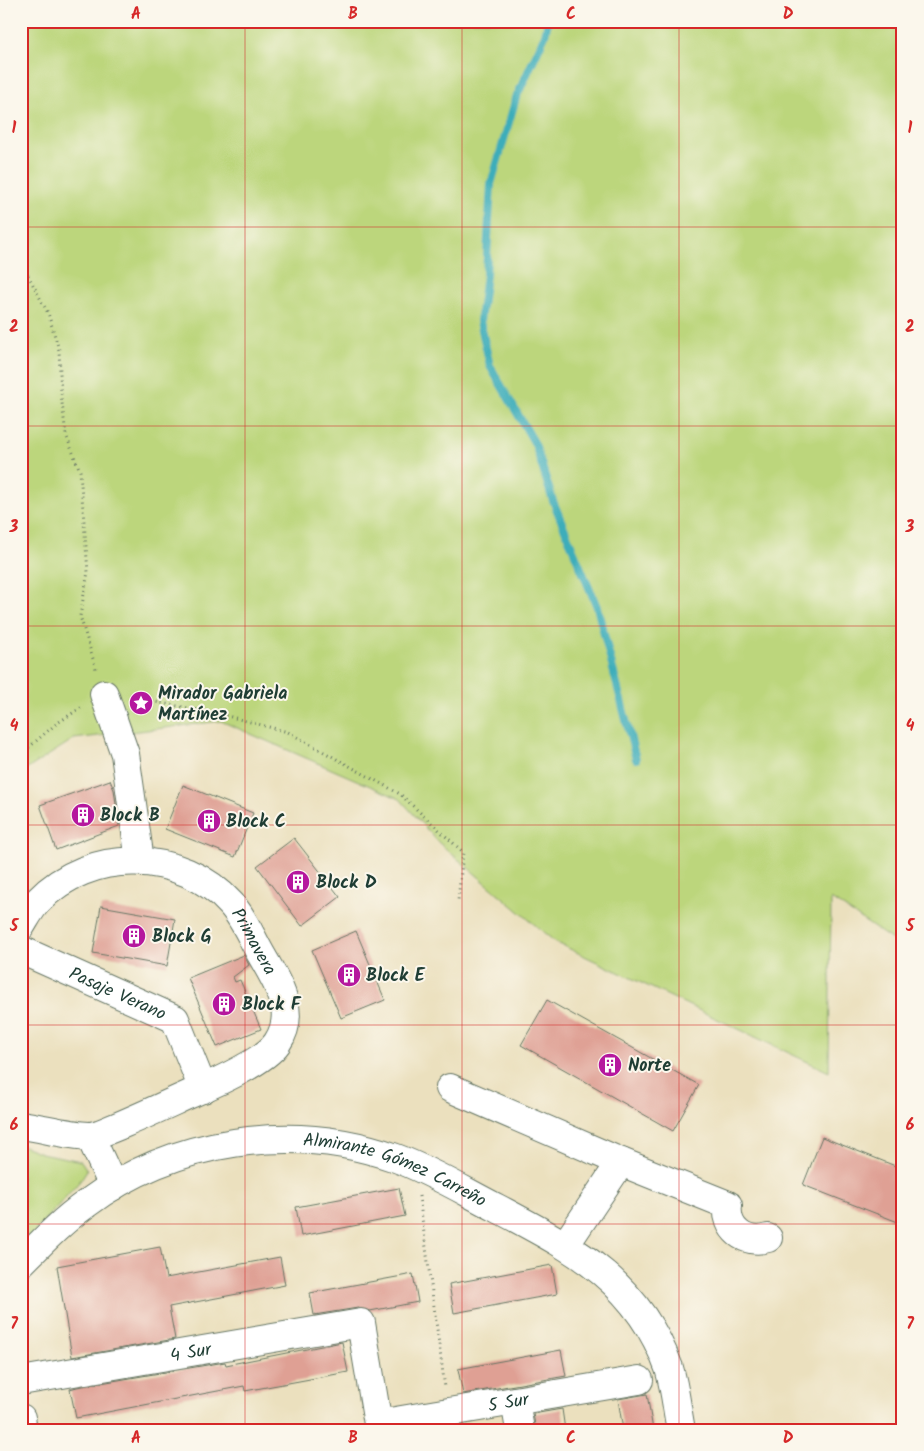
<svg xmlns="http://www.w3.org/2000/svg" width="924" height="1451" font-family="Kalam,sans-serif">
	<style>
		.green { fill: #bcd67b; stroke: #6e8a58 }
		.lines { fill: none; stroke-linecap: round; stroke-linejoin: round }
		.stream { stroke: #3eadba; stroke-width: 8 }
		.building { fill: #dfa094 }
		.minor-casing { stroke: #667664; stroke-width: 30 }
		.path { stroke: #667664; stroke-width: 3; stroke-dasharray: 1 4; stroke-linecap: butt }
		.minor { stroke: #fff; stroke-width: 28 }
		.grid { fill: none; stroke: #d62828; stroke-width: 1; stroke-opacity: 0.55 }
		.labels { text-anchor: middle; stroke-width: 4; stroke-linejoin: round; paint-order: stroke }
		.poi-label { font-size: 18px; font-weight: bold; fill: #1f3d34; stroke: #fbf7ec; text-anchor: start }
		.street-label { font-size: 18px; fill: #1f3d34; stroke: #fbf7ec }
		.neatline { fill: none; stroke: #d62828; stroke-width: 2 }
		.grid-label { font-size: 16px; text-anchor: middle; font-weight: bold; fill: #d62828 }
	</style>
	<rect width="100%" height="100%" fill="#fbf7ec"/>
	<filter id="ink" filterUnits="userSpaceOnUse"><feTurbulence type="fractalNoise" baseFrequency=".02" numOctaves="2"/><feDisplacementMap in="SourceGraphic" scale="10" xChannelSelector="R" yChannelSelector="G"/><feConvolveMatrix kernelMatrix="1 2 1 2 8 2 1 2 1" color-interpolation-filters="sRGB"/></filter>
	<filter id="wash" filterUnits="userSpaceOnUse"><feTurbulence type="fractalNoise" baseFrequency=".0096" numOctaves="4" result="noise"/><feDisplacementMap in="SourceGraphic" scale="20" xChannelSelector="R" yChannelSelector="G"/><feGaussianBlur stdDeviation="1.12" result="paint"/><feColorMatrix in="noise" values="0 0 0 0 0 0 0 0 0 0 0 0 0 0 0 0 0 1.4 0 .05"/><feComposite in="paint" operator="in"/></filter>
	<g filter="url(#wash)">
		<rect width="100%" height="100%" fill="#ebe0be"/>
		<path class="green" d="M 21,21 L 903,21 L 903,947 L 831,899 L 829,1072 L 555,942 L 439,843 L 400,799 L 221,721 L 74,739 L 21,773 Z
			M 21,1145 L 41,1153 L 81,1161 L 87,1170 L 80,1181 L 21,1247 Z"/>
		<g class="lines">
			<path class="stream" d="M 548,21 L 545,35 L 516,98 L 491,184 L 486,275 L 480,321 L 490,366 L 535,444 L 553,501 L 597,607 L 636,759"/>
		</g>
		<g id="blocks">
			<path class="building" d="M 110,780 L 114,790 L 119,826 L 56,850 L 40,805 Z
				M 183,785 L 253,813 L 235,857 L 165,829 Z
				M 294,838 L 340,897 L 302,926 L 257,866 Z
				M 101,906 L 175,919 L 167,966 L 93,953 Z
				M 356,931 L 385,1000 L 341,1018 L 312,950 Z
				M 244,955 L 249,965 L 233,977 L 235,982 L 240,980 L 261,1029 L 217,1047 L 188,978 Z
				M 547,1000 L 699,1085 L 673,1131 L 521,1045 Z
				M 822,1137 L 903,1169 L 903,1224 L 803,1185 Z
				M 399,1188 L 405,1216 L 301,1236 L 296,1207 Z
				M 160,1247 L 166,1278 L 280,1257 L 285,1285 L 169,1307 L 175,1339 L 72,1357 L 57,1266 Z
				M 552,1265 L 557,1294 L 454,1313 L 449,1284 Z
				M 413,1274 L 418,1302 L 370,1311 L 358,1308 L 314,1315 L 310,1293 Z
				M 342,1342 L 348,1372 L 245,1391 L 244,1386 L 76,1418 L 70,1389 L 77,1387 L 225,1362 L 226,1365 Z
				M 561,1350 L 566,1376 L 463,1394 L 458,1369 Z
				M 647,1394 L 653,1430 L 623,1430 L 618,1399 Z
				M 562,1409 L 565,1430 L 536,1430 L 533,1414 Z"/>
		</g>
	</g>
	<g filter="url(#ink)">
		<use href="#blocks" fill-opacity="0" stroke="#667664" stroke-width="1"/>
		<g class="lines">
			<g class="minor-casing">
				<g id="minor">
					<path d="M 104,694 L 125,754 L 140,861"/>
					<path id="s1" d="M 21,926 C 26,918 31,908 38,901 C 89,847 182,849 231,904 C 244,918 252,939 262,956 C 277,983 298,1012 277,1043 C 264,1062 213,1084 190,1094 C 174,1101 100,1136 89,1136 C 67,1135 43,1128 21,1125"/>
					<path id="s2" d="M 21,950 L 175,1019 L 203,1089"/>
					<path d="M 450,1088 L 621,1162 L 728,1205 C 725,1229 745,1245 768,1238"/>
					<path d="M 90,1136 L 113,1186"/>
					<path d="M 566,1244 L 621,1162"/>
					<path id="s3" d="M 21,1263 C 42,1242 62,1221 86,1204 C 173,1139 293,1121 396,1158 C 431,1171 464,1191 497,1208 C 574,1249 637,1280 669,1368 C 675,1388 677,1410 681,1430"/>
					<path id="s4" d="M 21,1381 L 361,1323 L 379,1430"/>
					<path d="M 515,1401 L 520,1430"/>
					<path d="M 21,1418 L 23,1430"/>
					<path id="s5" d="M 378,1424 L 639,1380"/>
				</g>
			</g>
			<path class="path" d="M 21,262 L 48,313 L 59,350 L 61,395 L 66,435 L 80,471 L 88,572 L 80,616 L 97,672
				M 132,698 L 212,712 L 288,732 L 400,794 L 463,852 L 458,901
				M 21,754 L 56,724 L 82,707
				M 419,1196 L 445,1388"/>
			<use href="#minor" class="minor"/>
		</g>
	</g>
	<path class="grid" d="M 245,21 L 245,1430M 462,21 L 462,1430M 679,21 L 679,1430M 21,227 L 903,227M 21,426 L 903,426M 21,626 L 903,626M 21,825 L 903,825M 21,1025 L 903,1025M 21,1224 L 903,1224"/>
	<defs>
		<g id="sight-disc" transform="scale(1.25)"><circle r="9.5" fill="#b5179e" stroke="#fbf7ec"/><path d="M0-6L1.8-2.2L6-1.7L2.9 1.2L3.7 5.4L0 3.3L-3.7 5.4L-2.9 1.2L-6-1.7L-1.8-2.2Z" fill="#fff"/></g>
		<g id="building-disc" transform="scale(1.25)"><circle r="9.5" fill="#b5179e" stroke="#fbf7ec"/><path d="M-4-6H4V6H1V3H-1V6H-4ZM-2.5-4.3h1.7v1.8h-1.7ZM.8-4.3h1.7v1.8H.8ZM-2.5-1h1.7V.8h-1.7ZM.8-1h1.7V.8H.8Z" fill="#fff"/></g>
	</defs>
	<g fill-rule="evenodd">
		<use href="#sight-disc" x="141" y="703"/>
		<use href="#building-disc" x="83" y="815"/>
		<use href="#building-disc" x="209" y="821"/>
		<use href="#building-disc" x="298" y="882"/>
		<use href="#building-disc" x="134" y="936"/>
		<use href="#building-disc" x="349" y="975"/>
		<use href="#building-disc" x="224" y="1004"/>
		<use href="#building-disc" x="610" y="1065"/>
	</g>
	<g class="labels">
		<g class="poi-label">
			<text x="158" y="699">Mirador Gabriela<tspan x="158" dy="21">Martínez</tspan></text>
			<text x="100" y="821">Block B</text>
			<text x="226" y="827">Block C</text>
			<text x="316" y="888">Block D</text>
			<text x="152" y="942">Block G</text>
			<text x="366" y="981">Block E</text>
			<text x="242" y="1010">Block F</text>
			<text x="628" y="1071">Norte</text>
		</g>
		<g class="street-label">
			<text dy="6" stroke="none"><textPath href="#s1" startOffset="290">Primavera</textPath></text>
			<text dy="6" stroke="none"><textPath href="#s2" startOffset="106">Pasaje Verano</textPath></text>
			<text dy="6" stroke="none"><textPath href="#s3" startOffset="416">Almirante Gómez Carreño</textPath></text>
			<text dy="6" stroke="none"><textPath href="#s4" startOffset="172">4 Sur</textPath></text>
			<text dy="6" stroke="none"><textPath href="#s5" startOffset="132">5 Sur</textPath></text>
		</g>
	</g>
	<rect width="924" height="1451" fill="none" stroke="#fbf7ec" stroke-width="55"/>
	<rect x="28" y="28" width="868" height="1396" class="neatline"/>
	<g class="grid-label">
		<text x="136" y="19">A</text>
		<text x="353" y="19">B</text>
		<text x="571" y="19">C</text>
		<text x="788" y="19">D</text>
		<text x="14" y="133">1</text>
		<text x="910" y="133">1</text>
		<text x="14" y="332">2</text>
		<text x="910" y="332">2</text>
		<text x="14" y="532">3</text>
		<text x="910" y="532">3</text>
		<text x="14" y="731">4</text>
		<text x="910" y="731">4</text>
		<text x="14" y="931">5</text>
		<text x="910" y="931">5</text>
		<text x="14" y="1130">6</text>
		<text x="910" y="1130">6</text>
		<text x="14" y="1329">7</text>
		<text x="910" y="1329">7</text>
		<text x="136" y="1443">A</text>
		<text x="353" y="1443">B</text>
		<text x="571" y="1443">C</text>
		<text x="788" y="1443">D</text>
	</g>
</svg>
